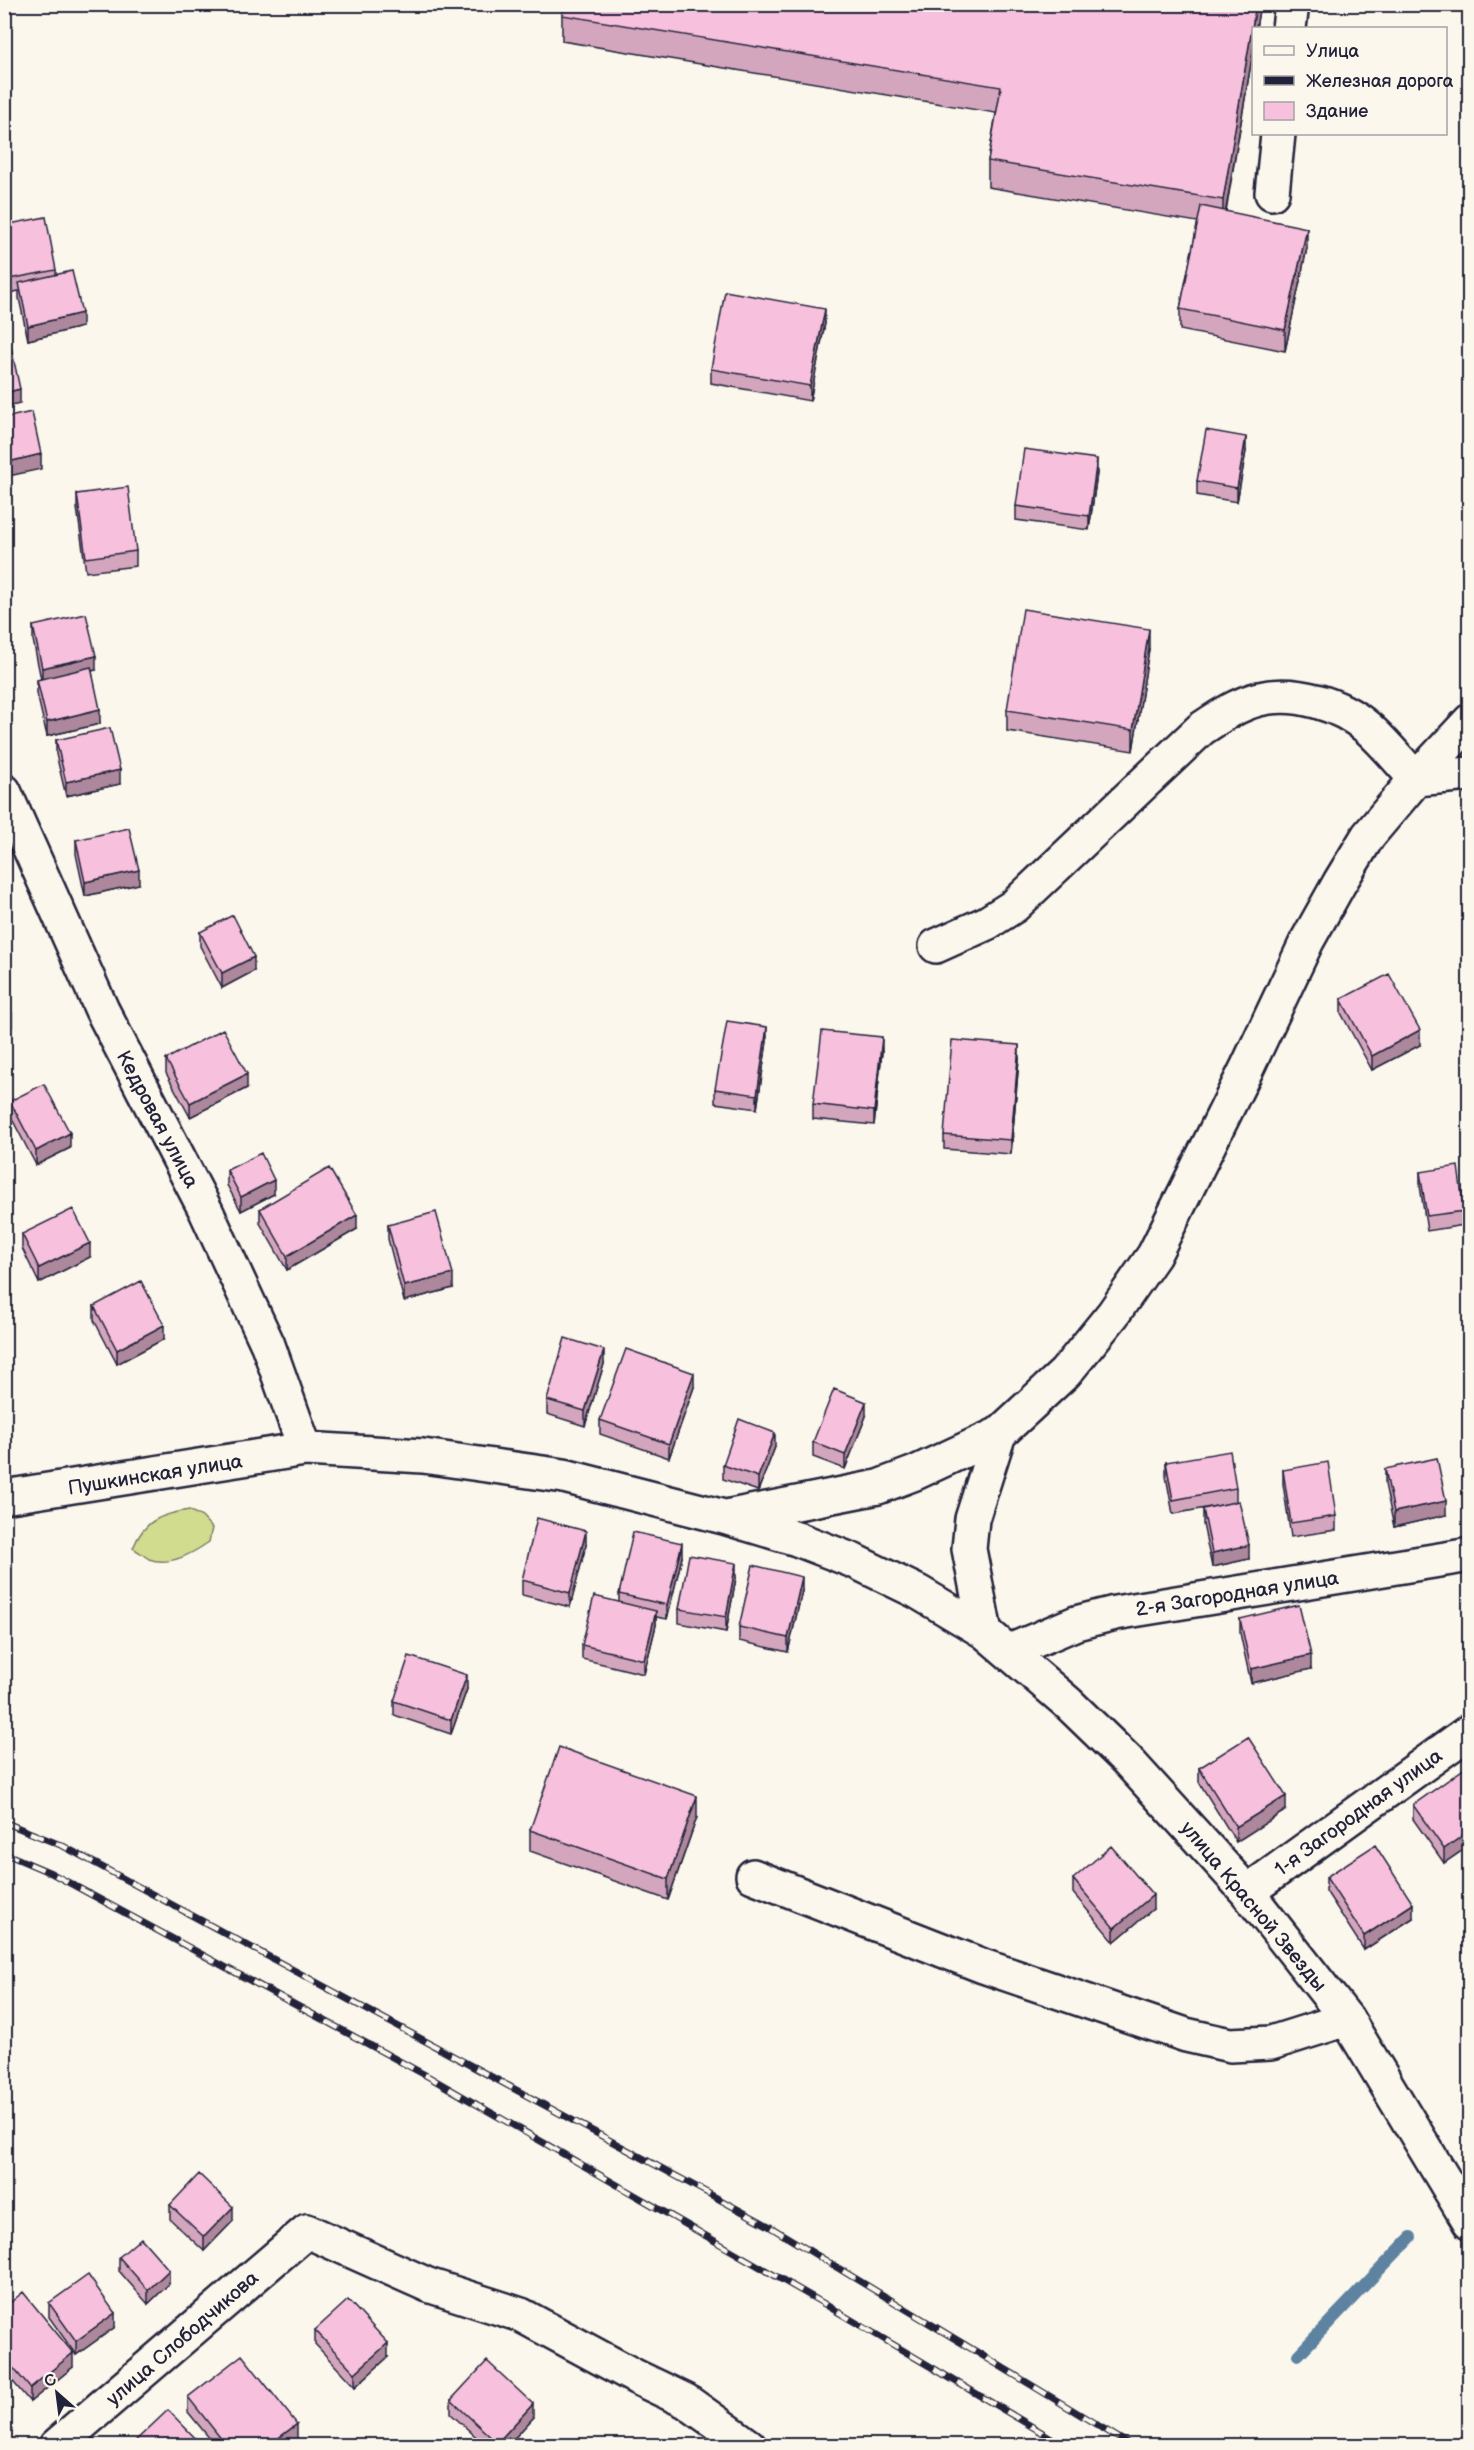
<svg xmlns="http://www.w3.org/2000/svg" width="1474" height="2450" font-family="'Balsamiq Sans',sans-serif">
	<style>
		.green { fill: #d1dc8f; stroke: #7a7f65; stroke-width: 1.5 }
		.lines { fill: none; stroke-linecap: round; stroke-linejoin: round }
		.stream { stroke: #5d83a1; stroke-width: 12 }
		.minor-casing { stroke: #22223b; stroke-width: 38 }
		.minor { stroke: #fbf7ec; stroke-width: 33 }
		.rail-casing { stroke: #22223b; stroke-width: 7 }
		.rail { stroke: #fbf7ec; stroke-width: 4.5; stroke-dasharray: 14; stroke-linecap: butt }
		.wall { fill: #d4a6be; stroke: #22223b; stroke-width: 1.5 }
		.shaded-wall { fill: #ad879b; stroke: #22223b; stroke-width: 1.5 }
		.building { fill: #f7c1dd; stroke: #22223b; stroke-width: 1.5 }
		.labels { text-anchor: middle; stroke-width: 4.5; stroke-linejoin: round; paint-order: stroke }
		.street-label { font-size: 20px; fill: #22223b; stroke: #fbf7ec }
	</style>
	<rect width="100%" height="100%" fill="#fbf7ec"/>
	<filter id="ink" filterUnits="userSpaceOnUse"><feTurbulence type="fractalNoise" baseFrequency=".0167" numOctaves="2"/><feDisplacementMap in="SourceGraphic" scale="12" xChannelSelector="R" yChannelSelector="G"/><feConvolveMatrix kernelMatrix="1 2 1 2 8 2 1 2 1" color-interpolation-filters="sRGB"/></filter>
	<g filter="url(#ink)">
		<path class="green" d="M 189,1510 L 202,1517 L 212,1528 L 209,1542 C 193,1553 170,1567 149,1559 C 144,1556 138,1551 133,1548 C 144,1520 162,1514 189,1510 Z"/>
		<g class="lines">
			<path class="stream" d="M 1298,2355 L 1411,2237"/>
			<g class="minor-casing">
				<path id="minor" d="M 1289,28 L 1292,4
					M 1272,193 L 1278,134
					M 4,791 L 102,1010 L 206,1211 L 268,1345 L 305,1449
					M 936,946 L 987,923 L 1014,906 L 1201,729 C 1219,717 1238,704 1259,699 C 1295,690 1340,704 1368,728 C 1385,743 1400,762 1416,779 L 1470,774
					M 4,1497 L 305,1449 L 423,1456 L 564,1476 L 724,1517 L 797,1539 L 854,1561 L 918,1592 L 985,1632 L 1068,1703 L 1128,1761 L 1247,1892 L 1347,2019 L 1470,2223
					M 731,1516 L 878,1487 L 915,1473 L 999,1434 L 1065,1373 L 1113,1314 L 1154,1255 L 1247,1068 L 1307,941 L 1340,882 L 1368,836 L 1416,779 L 1470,721
					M 985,1632 L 969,1549 L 972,1519 L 999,1434
					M 1010,1651 L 1076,1623 L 1115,1613 L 1470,1555
					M 753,1876 L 983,1966 L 1186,2035 L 1230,2045 L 1271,2043 L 1347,2019
					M 1247,1892 L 1470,1731
					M 56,2446 L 307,2231 L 428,2285 L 521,2315 L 636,2377 L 686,2401 L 749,2446"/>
			</g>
			<use href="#minor" class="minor"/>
			<g class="rail-casing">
				<path id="rail" d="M 4,1822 L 63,1846 L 767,2225 L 1132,2446
					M 4,1853 L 51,1873 L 429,2077 L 821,2302 L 1065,2446"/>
			</g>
			<use href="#rail" class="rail"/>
		</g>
		<path class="wall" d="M 564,4 L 1260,4 L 1256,28 L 1254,28 L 1254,46 L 1226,211 L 1307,248 L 1285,351 L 1180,330 L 1180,309 L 1198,222 L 988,187 L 988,161 L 996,113 L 562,41 L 562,15 Z
			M 4,225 L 56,270 L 56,275 L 82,327 L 28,340 L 19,298 L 19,291 L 4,294 Z
			M 825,323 L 810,401 L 711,383 L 711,369 Z
			M 1246,451 L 1237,502 L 1197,495 L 1197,481 Z
			M 1097,473 L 1089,530 L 1016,520 L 1016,506 Z
			M 77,494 L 136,551 L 136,566 L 86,572 L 77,508 Z
			M 33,626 L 96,670 L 92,671 L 100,724 L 47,736 L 37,694 L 37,680 L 41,679 L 33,640 Z
			M 1149,649 L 1133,751 L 1007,731 L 1007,710 Z
			M 56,740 L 120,784 L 66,796 L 56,754 Z
			M 76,840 L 139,884 L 85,896 L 76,854 Z
			M 200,932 L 254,971 L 222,988 L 200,946 Z
			M 1341,999 L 1420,1045 L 1372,1070 L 1341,1013 Z
			M 767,1041 L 757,1109 L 715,1103 L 715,1089 Z
			M 882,1052 L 874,1125 L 813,1119 L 813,1104 Z
			M 166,1059 L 247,1088 L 190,1117 L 166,1073 Z
			M 1019,1059 L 1011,1154 L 944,1149 L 944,1135 Z
			M 10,1101 L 70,1148 L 36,1165 L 10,1115 Z
			M 227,1170 L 274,1194 L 241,1211 L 227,1185 Z
			M 1420,1172 L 1464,1211 L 1464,1225 L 1427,1231 L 1420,1186 Z
			M 260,1209 L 357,1229 L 287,1270 L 260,1223 Z
			M 388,1225 L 453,1288 L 404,1301 L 388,1239 Z
			M 22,1234 L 90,1257 L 39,1283 L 22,1248 Z
			M 94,1306 L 164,1339 L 117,1364 L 94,1320 Z
			M 604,1364 L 585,1426 L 547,1414 L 547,1400 Z
			M 694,1387 L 669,1458 L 600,1434 L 600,1420 Z
			M 866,1416 L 845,1469 L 813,1457 L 813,1442 Z
			M 775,1447 L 758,1491 L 723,1479 L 723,1465 Z
			M 1166,1462 L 1236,1488 L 1236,1502 L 1249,1559 L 1212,1567 L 1203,1524 L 1203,1509 L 1232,1503 L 1173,1514 L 1166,1476 Z
			M 1385,1469 L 1446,1515 L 1394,1527 L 1385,1484 Z
			M 1283,1470 L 1336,1516 L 1336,1530 L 1291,1537 L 1283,1484 Z
			M 586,1545 L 570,1607 L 522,1595 L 522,1580 Z
			M 682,1557 L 667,1619 L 656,1617 L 656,1625 L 644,1674 L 582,1659 L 582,1645 L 619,1602 L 619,1594 Z
			M 736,1578 L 726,1632 L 679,1623 L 679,1609 Z
			M 802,1591 L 788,1652 L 739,1641 L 739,1627 Z
			M 1470,1600 L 1470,1624 L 1466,1616 L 1466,1601 Z
			M 1240,1619 L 1311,1669 L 1251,1683 L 1240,1633 Z
			M 467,1689 L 451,1734 L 394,1715 L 394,1701 Z
			M 1199,1768 L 1286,1810 L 1236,1842 L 1199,1782 Z
			M 1470,1774 L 1470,1845 L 1444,1863 L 1413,1819 L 1413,1805 Z
			M 697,1817 L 668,1900 L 530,1851 L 530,1830 Z
			M 1326,1877 L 1413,1918 L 1364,1950 L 1326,1891 Z
			M 1073,1879 L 1153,1909 L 1114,1942 L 1073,1893 Z
			M 170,2205 L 233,2221 L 204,2251 L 170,2219 Z
			M 119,2257 L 169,2284 L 148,2304 L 119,2271 Z
			M 49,2303 L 115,2327 L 76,2355 L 49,2317 Z
			M 4,2308 L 73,2367 L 30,2402 L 4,2371 Z
			M 315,2330 L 388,2357 L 355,2387 L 315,2344 Z
			M 188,2397 L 297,2438 L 287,2445 L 215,2445 L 188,2412 Z
			M 451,2400 L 533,2418 L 508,2445 L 485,2445 L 451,2414 Z"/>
		<path class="shaded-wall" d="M 1256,4 L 1260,4 L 1256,28 L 1254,28 L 1254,46 L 1223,226 L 1223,200 Z
			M 1307,228 L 1307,248 L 1285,351 L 1285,330 Z
			M 825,309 L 825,323 L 810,401 L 810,386 Z
			M 82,313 L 82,327 L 28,340 L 28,326 Z
			M 20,389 L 20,403 L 4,407 L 4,393 Z
			M 1246,437 L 1246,451 L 1237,502 L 1237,488 Z
			M 41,454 L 41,469 L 4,477 L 4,463 Z
			M 1097,459 L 1097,473 L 1089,530 L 1089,516 Z
			M 1149,629 L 1149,649 L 1133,751 L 1133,730 Z
			M 96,656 L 96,670 L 42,682 L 42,668 Z
			M 100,709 L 100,724 L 47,736 L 47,722 Z
			M 120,770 L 120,784 L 66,796 L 66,782 Z
			M 139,870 L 139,884 L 85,896 L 85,882 Z
			M 254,957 L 254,971 L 222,988 L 222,973 Z
			M 12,1013 L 12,1027 L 4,1031 L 4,1017 Z
			M 767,1027 L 767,1041 L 757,1109 L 757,1095 Z
			M 1420,1030 L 1420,1045 L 1372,1070 L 1372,1056 Z
			M 882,1037 L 882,1052 L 874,1125 L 874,1111 Z
			M 1019,1045 L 1019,1059 L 1011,1154 L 1011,1140 Z
			M 247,1074 L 247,1088 L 190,1117 L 190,1103 Z
			M 70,1133 L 70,1148 L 36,1165 L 36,1151 Z
			M 274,1180 L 274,1194 L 241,1211 L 241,1197 Z
			M 357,1215 L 357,1229 L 287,1270 L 287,1256 Z
			M 90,1243 L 90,1257 L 39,1283 L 39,1268 Z
			M 453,1274 L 453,1288 L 404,1301 L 404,1286 Z
			M 164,1325 L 164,1339 L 117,1364 L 117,1350 Z
			M 604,1350 L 604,1364 L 585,1426 L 585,1411 Z
			M 694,1373 L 694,1387 L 669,1458 L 669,1444 Z
			M 866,1402 L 866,1416 L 845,1469 L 845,1455 Z
			M 775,1433 L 775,1447 L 758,1491 L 758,1477 Z
			M 1446,1501 L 1446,1515 L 1394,1527 L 1394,1512 Z
			M 586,1531 L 586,1545 L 570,1607 L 570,1593 Z
			M 682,1543 L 682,1557 L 667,1619 L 667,1605 Z
			M 1249,1545 L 1249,1559 L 1212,1567 L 1212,1553 Z
			M 736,1563 L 736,1578 L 726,1632 L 726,1617 Z
			M 802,1577 L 802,1591 L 788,1652 L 788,1638 Z
			M 656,1611 L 656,1625 L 644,1674 L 644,1660 Z
			M 1311,1655 L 1311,1669 L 1251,1683 L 1251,1669 Z
			M 467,1675 L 467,1689 L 451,1734 L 451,1720 Z
			M 697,1796 L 697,1817 L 668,1900 L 668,1879 Z
			M 1286,1796 L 1286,1810 L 1236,1842 L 1236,1827 Z
			M 1470,1830 L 1470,1845 L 1444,1863 L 1444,1849 Z
			M 1153,1895 L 1153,1909 L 1114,1942 L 1114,1928 Z
			M 1413,1904 L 1413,1918 L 1364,1950 L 1364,1936 Z
			M 233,2207 L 233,2221 L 204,2251 L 204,2237 Z
			M 169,2270 L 169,2284 L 148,2304 L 148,2290 Z
			M 115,2313 L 115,2327 L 76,2355 L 76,2341 Z
			M 388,2343 L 388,2357 L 355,2387 L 355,2373 Z
			M 73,2353 L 73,2367 L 30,2402 L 30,2388 Z
			M 533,2404 L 533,2418 L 508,2445 L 497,2445 L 497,2443 Z
			M 297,2424 L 297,2438 L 287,2445 L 269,2445 Z"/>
		<path class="building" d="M 564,4 L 1256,4 L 1223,200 L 988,161 L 1001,87 L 562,15 Z
			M 1201,206 L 1307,228 L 1285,330 L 1180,309 Z
			M 46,217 L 56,270 L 4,280 L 4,225 Z
			M 72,271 L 82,313 L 28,326 L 19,283 Z
			M 725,291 L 825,309 L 810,386 L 711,369 Z
			M 11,347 L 20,389 L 4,393 L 4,349 Z
			M 32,412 L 41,454 L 4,463 L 4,418 Z
			M 1206,430 L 1246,437 L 1237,488 L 1197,481 Z
			M 1024,449 L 1097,459 L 1089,516 L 1016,506 Z
			M 128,487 L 136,551 L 86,558 L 77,494 Z
			M 1023,609 L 1149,629 L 1133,730 L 1007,710 Z
			M 86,614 L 96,656 L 42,668 L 33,626 Z
			M 91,667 L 100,709 L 47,722 L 37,680 Z
			M 110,728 L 120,770 L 66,782 L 56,740 Z
			M 129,828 L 139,870 L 85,882 L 76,840 Z
			M 233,915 L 254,957 L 222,973 L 200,932 Z
			M 1389,974 L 1420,1030 L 1372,1056 L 1341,999 Z
			M 4,1000 L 12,1013 L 4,1017 Z
			M 727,1021 L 767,1027 L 757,1095 L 715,1089 Z
			M 223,1029 L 247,1074 L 190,1103 L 166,1059 Z
			M 822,1031 L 882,1037 L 874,1111 L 813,1104 Z
			M 952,1040 L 1019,1045 L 1011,1140 L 944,1135 Z
			M 44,1084 L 70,1133 L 36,1151 L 10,1101 Z
			M 261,1153 L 274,1180 L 241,1197 L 227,1170 Z
			M 1458,1166 L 1464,1211 L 1427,1216 L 1420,1172 Z
			M 329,1168 L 357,1215 L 287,1256 L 260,1209 Z
			M 73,1209 L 90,1243 L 39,1268 L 22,1234 Z
			M 436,1212 L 453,1274 L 404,1286 L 388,1225 Z
			M 141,1281 L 164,1325 L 117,1350 L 94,1306 Z
			M 565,1338 L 604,1350 L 585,1411 L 547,1400 Z
			M 626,1349 L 694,1373 L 669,1444 L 600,1420 Z
			M 834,1389 L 866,1402 L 845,1455 L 813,1442 Z
			M 739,1419 L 775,1433 L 758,1477 L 723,1465 Z
			M 1230,1451 L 1236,1488 L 1173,1500 L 1166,1462 Z
			M 1437,1458 L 1446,1501 L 1394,1512 L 1385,1469 Z
			M 1328,1462 L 1336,1516 L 1291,1523 L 1283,1470 Z
			M 1239,1501 L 1249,1545 L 1212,1553 L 1203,1509 Z
			M 537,1518 L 586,1531 L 570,1593 L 522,1580 Z
			M 633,1532 L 682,1543 L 667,1605 L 619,1594 Z
			M 689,1555 L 736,1563 L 726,1617 L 679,1609 Z
			M 753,1565 L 802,1577 L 788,1638 L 739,1627 Z
			M 594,1596 L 656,1611 L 644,1660 L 582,1645 Z
			M 1470,1600 L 1470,1610 L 1466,1601 Z
			M 1299,1605 L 1311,1655 L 1251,1669 L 1240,1619 Z
			M 409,1656 L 467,1675 L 451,1720 L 394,1701 Z
			M 1248,1737 L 1286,1796 L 1236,1827 L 1199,1768 Z
			M 559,1747 L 697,1796 L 668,1879 L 530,1830 Z
			M 1465,1768 L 1470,1774 L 1470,1830 L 1444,1849 L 1413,1805 Z
			M 1375,1845 L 1413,1904 L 1364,1936 L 1326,1877 Z
			M 1111,1846 L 1153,1895 L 1114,1928 L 1073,1879 Z
			M 199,2174 L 233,2207 L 204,2237 L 170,2205 Z
			M 141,2238 L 169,2270 L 148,2290 L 119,2257 Z
			M 88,2275 L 115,2313 L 76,2341 L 49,2303 Z
			M 23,2292 L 73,2353 L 30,2388 L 4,2357 L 4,2308 Z
			M 348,2300 L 388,2343 L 355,2373 L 315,2330 Z
			M 242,2355 L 297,2424 L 269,2445 L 226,2445 L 188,2397 Z
			M 487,2361 L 533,2404 L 497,2443 L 451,2400 Z
			M 168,2410 L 202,2445 L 131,2445 Z"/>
	</g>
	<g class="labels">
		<g class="street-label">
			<text transform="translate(158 1119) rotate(62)" y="7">Кедровая улица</text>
			<text transform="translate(155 1474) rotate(-9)" y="7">Пушкинская улица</text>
			<text transform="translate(1237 1593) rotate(-9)" y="7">2-я Загородная улица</text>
			<text transform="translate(1358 1812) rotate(-36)" y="7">1-я Загородная улица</text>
			<text transform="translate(1254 1906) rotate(50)" y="7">улица Красной Звезды</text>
			<text transform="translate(182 2338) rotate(-41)" y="7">улица Слободчикова</text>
		</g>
	</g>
	<rect width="1474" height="2450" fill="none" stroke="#fbf7ec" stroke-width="24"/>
	<rect x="12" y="12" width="1450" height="2426" fill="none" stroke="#22223b" stroke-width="2" filter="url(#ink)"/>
	<rect x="1252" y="27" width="195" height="108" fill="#fbf7ec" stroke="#a4a2a5" stroke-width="1.5"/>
	<rect x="1264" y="46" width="30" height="9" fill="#fbf7ec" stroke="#a4a2a5" stroke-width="1.5"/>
	<text x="1306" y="57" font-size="18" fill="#22223b">Улица</text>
	<rect x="1264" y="76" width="30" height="9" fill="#22223b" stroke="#a4a2a5" stroke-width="1.5"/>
	<text x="1306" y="87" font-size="18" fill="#22223b">Железная дорога</text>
	<rect x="1264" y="102" width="30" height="18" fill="#f7c1dd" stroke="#a4a2a5" stroke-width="1.5"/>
	<text x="1306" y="117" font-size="18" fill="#22223b">Здание</text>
	<g transform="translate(57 2393) rotate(332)" stroke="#fbf7ec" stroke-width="4.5" paint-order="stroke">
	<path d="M0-4.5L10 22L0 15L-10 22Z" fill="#22223b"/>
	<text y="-9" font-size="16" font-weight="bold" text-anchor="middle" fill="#22223b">С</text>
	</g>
</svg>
